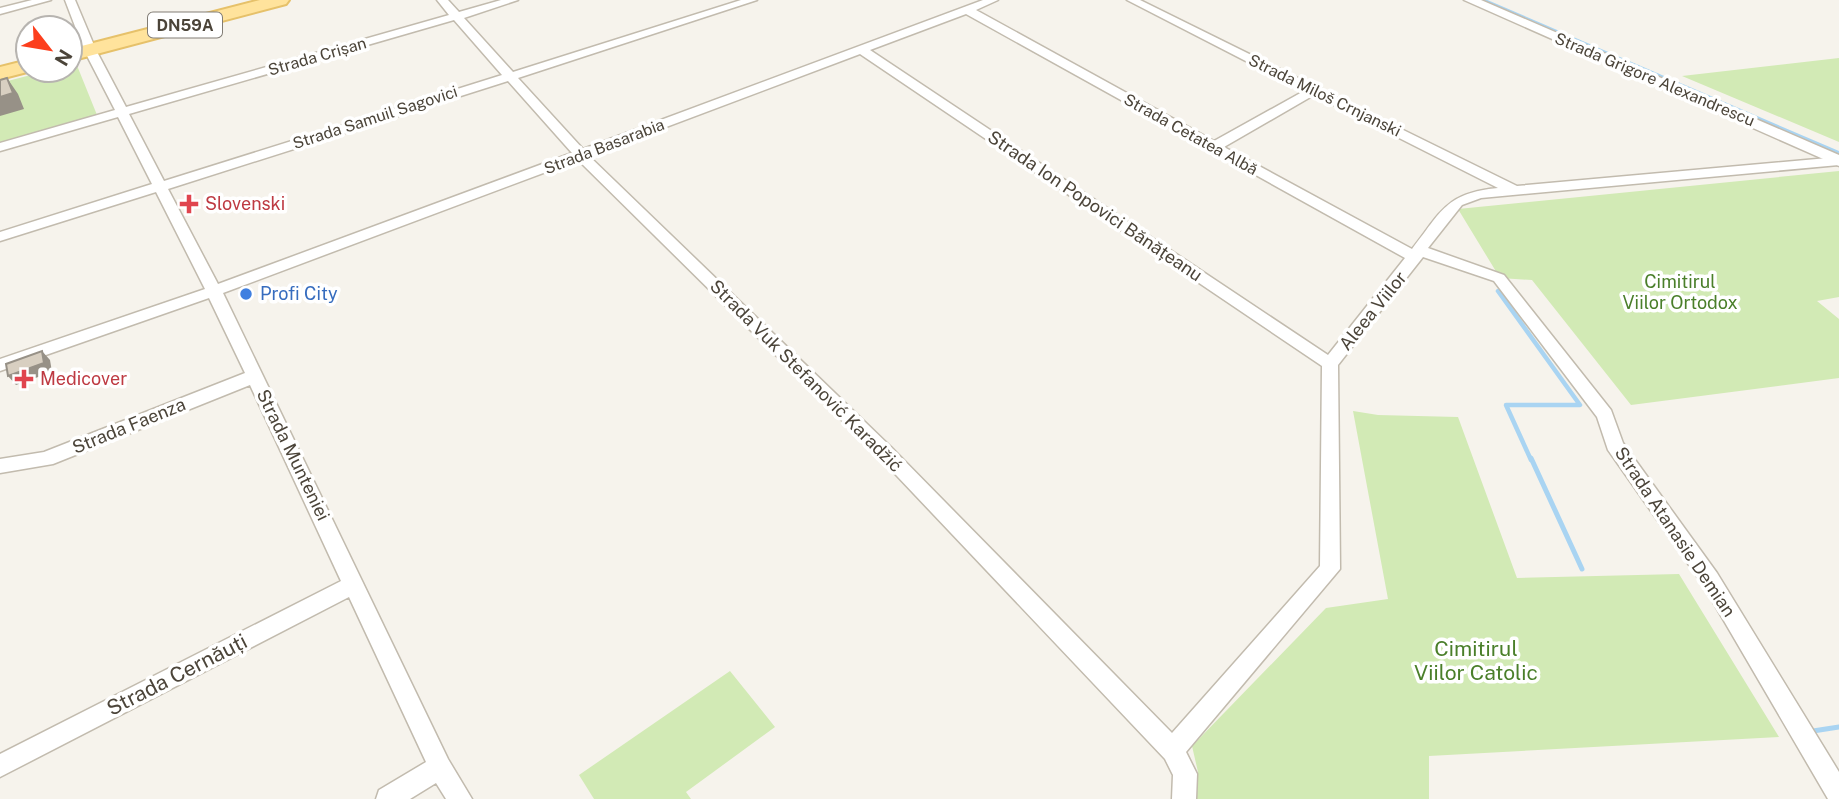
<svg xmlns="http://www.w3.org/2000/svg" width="1839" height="799" font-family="'Public Sans',sans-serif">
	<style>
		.green { fill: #d2eab5 }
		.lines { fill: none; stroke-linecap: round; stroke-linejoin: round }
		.stream-far2 { stroke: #a9d4f2; stroke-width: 3.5 }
		.stream-far1 { stroke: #a9d4f2; stroke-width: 4.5 }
		.stream { stroke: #a9d4f2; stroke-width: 5 }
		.minor-casing { stroke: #c2bbae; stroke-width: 3 }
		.tertiary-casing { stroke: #c2bbae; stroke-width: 3 }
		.primary-casing { stroke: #e6c16a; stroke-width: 4 }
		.minor { fill: #fff; fill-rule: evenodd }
		.tertiary { fill: #fff; fill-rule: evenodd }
		.primary { fill: #ffe39c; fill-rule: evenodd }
		.shaded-wall { fill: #979187 }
		.building { fill: #d8cfc1; stroke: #979187; stroke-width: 2 }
		.health-dot { fill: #e0444e; stroke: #fff; stroke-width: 2.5 }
		.shop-dot { fill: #3f7fe0; stroke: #fff; stroke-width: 2.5 }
		.labels { text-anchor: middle; stroke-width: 7; stroke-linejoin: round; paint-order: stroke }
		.shield { fill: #fff; stroke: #817c74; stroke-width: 2 }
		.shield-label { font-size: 16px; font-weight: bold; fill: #4b4439 }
		.far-street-label { font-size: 16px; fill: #4b4439; stroke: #fff }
		.health-label { font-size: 18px; fill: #be3a42; stroke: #fff; text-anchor: start }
		.street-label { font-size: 18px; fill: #4b4439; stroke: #fff }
		.park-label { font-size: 18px; fill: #4a7f2a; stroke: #fff }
		.shop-label { font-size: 18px; fill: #366cbe; stroke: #fff; text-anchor: start }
		.near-park-label { font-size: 21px; fill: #4a7f2a; stroke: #fff }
		.near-street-label { font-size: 21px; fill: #4b4439; stroke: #fff }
	</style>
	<rect width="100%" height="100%" fill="#f6f3ec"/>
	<path class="green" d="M 1839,58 L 1839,142 L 1682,76 Z
		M 76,63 L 97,115 L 0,143 L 0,83 L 50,70 L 70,70 L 70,65 Z
		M 1839,171 L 1839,297 L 1817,301 L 1839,319 L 1839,378 L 1631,405 L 1532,280 L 1500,278 L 1458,209 Z
		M 1353,411 L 1378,415 L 1458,417 L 1517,578 L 1679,574 L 1779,737 L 1429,756 L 1429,799 L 1195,799 L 1198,772 L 1192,746 L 1326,608 L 1388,599 Z
		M 730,671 L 775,727 L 686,792 L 691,799 L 594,799 L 579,775 Z"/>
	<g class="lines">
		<path class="stream-far2" d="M 1483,0 L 1839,153"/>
		<path class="stream-far1" d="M 1498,291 L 1580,405 L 1506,405 L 1531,460"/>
		<path class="stream" d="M 1531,458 L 1582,569
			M 1813,731 L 1839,727"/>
		<g class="minor-casing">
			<path id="minor" d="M 32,0 L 51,0 L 0,14 L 0,8 Z
				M 65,0 L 75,0 L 96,50 L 126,107 L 449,15 L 437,0 L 448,0 L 459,12 L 501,0 L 518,0 L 464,18 L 513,72 L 741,0 L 757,0 L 518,78 L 583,149 L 983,0 L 998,0 L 976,10 L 1214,141 L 1304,91 L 1127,0 L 1140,0 L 1314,86 L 1320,86 L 1322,90 L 1517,186 L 1839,157 L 1839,165 L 1481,198 L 1462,205 L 1428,248 L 1504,275 L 1611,410 L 1623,443 L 1717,573 L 1839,772 L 1839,799 L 1828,799 L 1703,585 L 1608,450 L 1597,417 L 1494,281 L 1423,257 L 1338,365 L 1340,569 L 1186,752 L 1197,774 L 1196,799 L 1172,799 L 1173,775 L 1165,759 L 879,457 L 578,160 L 223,293 L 448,759 L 472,799 L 446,799 L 436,783 L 410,799 L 376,799 L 379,790 L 426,762 L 349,597 L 0,777 L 0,754 L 341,581 L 250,385 L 53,464 L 0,473 L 0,459 L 44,452 L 245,373 L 209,298 L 0,371 L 0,359 L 205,289 L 156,192 L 0,241 L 0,232 L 152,184 L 118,117 L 0,151 L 0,143 L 115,110 L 84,50 ZM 966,14 L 1405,258 L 1328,355 L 870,50 ZM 454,20 L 502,75 L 164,181 L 129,114 ZM 860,54 L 1322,366 L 1320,566 L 1172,733 L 891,447 L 589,156 ZM 508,81 L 572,153 L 218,284 L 168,189 ZM 1314,95 L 1498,188 C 1446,193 1442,211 1412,249 L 1224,147 Z"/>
		</g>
		<g class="tertiary-casing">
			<path id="tertiary" d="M 1464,0 L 1481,0 L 1839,155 L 1839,166 Z"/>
		</g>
		<g class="primary-casing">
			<path id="primary" d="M 260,0 L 289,0 L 286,4 L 70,61 L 70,49 Z
				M 28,60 L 28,70 L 35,70 L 0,79 L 0,67 Z"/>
		</g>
		<use href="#minor" class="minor"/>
		<use href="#tertiary" class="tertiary"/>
		<use href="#primary" class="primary"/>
	</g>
	<path class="shaded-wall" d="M 7,78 L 18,94 L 24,109 L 0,116 L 0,97 Z
		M 42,351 L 50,360 L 52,372 L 16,385 L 8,376 Z"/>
	<path class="building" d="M 7,78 L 13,93 L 0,97 L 0,80 Z
		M 42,351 L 44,363 L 8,376 L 6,364 Z"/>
	<g class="health-dot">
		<path d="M185.5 193.5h7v7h7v7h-7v7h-7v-7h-7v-7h7z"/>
		<path d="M20.5 368.5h7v7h7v7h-7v7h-7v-7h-7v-7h7z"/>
	</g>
	<circle class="shop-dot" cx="246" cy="294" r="7"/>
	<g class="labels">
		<rect class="shield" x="148" y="12.5" width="74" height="25" rx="5"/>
		<g class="shield-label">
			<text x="185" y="31">DN59A</text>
		</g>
		<g class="far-street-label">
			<text transform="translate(317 56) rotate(-16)" y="6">Strada Crișan</text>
			<text transform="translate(1655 79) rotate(23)" y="6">Strada Grigore Alexandrescu</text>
			<text transform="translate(1325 95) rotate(26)" y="6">Strada Miloš Crnjanski</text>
			<text transform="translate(375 117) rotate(-18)" y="6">Strada Samuil Sagovici</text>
			<text transform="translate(1191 134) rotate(29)" y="6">Strada Cetatea Albă</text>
			<text transform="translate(604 146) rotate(-21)" y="6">Strada Basarabia</text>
		</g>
		<g class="health-label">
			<text x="205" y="210">Slovenski</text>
			<text x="40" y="385">Medicover</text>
		</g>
		<g class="street-label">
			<text transform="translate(1095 206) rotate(34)" y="6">Strada Ion Popovici Bănățeanu</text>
			<text transform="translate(1373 311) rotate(-51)" y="6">Aleea Viilor</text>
			<text transform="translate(806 376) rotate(45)" y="6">Strada Vuk Stefanović Karadžić</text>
			<text transform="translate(129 426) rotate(-22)" y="6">Strada Faenza</text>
			<text transform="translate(293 455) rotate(64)" y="6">Strada Munteniei</text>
			<text transform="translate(1675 532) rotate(56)" y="6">Strada Atanasie Demian</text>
		</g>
		<g class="park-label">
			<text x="1680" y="288">Cimitirul<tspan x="1680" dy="21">Viilor Ortodox</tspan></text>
		</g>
		<g class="shop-label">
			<text x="260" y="300">Profi City</text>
		</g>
		<g class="near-park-label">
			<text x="1476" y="656">Cimitirul<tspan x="1476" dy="24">Viilor Catolic</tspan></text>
		</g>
		<g class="near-street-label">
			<text transform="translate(177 675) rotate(-27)" y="7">Strada Cernăuți</text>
		</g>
	</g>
	<g transform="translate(49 49) rotate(121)"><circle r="33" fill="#ffffff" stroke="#b7b4b0" stroke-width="2"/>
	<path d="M0-5L12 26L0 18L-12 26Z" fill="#fc3f1d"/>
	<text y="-10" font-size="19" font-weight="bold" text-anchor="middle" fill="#4b4439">N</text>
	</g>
</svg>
